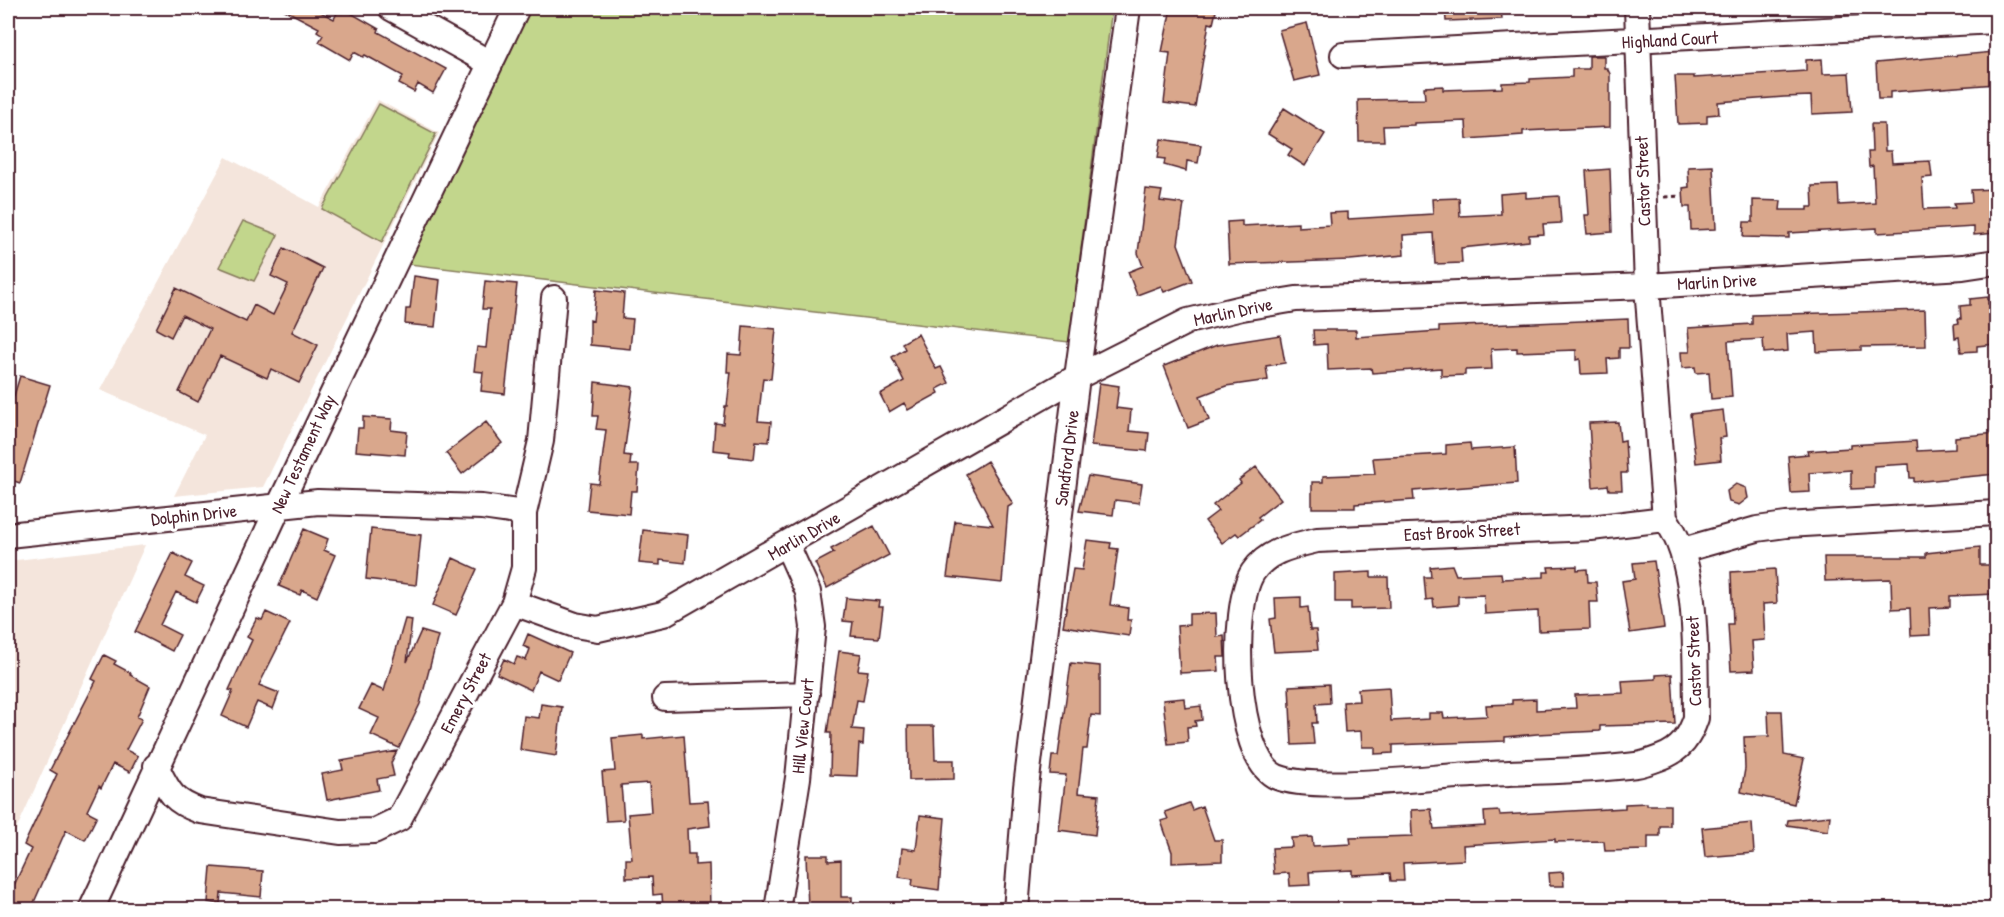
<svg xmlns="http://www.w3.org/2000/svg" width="2004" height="917" font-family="'Patrick Hand',sans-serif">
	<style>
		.built { fill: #f4e5dc }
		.green { fill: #c2d68c; stroke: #867a5c; stroke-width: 1.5 }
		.building { fill: #d9a78c; stroke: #4a1f2b; stroke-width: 1.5 }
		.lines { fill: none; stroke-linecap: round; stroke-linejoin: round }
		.minor-casing { stroke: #4a1f2b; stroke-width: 28 }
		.path { stroke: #4a1f2b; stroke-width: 3; stroke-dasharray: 4.5 4.5; stroke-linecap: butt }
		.minor { stroke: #fff; stroke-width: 24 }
		.labels { text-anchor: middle; stroke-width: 6; stroke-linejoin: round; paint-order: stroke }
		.street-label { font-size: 18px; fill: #4a1f2b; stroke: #fff }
	</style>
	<rect width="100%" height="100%" fill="#fff"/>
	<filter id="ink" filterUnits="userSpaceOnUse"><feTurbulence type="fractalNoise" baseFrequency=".0167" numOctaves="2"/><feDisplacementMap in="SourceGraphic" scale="12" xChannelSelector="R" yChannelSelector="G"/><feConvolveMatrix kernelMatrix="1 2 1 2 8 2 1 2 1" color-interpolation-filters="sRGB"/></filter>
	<g filter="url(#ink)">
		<path class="built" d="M 378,100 L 439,133 L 263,487 L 174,496 L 205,435 L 100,390 L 226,157 L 319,207 Z
			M 145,545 L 8,848 L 8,561 Z"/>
		<path class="green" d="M 522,8 L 1112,8 L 1069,342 L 400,263 Z
			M 379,104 L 436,134 L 382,242 L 322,209 Z
			M 243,221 L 278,235 L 254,281 L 219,267 Z"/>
		<path class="building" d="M 281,8 L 313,8 L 334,19 L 338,11 L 342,13 L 344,9 L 379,29 L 378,32 L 446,69 L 433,93 L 418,84 L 414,92 L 399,84 L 403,76 L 365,55 L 363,57 L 354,52 L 350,60 L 319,42 L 323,35 L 317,31 L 319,28 Z
			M 1171,8 L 1198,8 L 1216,11 L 1213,24 L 1209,23 L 1195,107 L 1164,103 L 1170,53 L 1162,52 Z
			M 1445,8 L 1501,8 L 1502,19 L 1446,21 Z
			M 1307,23 L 1320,75 L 1294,81 L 1279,30 Z
			M 1994,52 L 1996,84 L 1890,92 L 1890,99 L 1878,99 L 1876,63 Z
			M 1589,56 L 1604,56 L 1604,68 L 1607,68 L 1610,74 L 1610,127 L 1523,131 L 1523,135 L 1467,139 L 1466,121 L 1414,123 L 1414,125 L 1383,126 L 1384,141 L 1359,141 L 1358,100 L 1425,99 L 1424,87 L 1443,86 L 1443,90 L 1502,88 L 1502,83 L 1530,82 L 1530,79 L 1572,77 L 1572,69 L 1589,69 Z
			M 1822,59 L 1823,74 L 1849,73 L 1852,112 L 1812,114 L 1811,96 L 1784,97 L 1718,102 L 1719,114 L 1707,115 L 1707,123 L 1678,124 L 1675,76 L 1694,76 L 1694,78 L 1806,71 L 1806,60 Z
			M 1284,108 L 1325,134 L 1305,166 L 1288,155 L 1292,149 L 1268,134 Z
			M 1871,124 L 1884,124 L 1885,151 L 1891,151 L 1892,163 L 1930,161 L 1932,177 L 1922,178 L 1924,209 L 1955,208 L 1954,203 L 1972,202 L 1971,190 L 1996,189 L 1996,233 L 1974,235 L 1974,227 L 1877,233 L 1877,228 L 1789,233 L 1789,238 L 1743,237 L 1744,222 L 1753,222 L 1753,200 L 1781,201 L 1780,210 L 1808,210 L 1808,207 L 1813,207 L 1812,186 L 1838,185 L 1839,205 L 1875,203 L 1873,166 L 1869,167 L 1868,152 L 1872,152 Z
			M 1161,139 L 1201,145 L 1198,163 L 1187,161 L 1186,171 L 1164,165 L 1165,159 L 1158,158 Z
			M 1713,166 L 1716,229 L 1691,230 L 1690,207 L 1684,207 L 1683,188 L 1689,187 L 1688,167 Z
			M 1610,169 L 1612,232 L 1587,234 L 1585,215 L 1589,215 L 1586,171 Z
			M 1146,189 L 1162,191 L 1160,201 L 1184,204 L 1178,244 L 1192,281 L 1164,292 L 1161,286 L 1137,295 L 1128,272 L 1143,266 L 1138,253 Z
			M 1526,192 L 1526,198 L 1559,196 L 1561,223 L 1543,224 L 1544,234 L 1529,235 L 1529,241 L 1461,248 L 1462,263 L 1435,264 L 1433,233 L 1403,235 L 1404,255 L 1350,260 L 1229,264 L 1227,222 L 1242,221 L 1242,226 L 1298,223 L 1298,227 L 1330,225 L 1329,213 L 1348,212 L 1348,219 L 1433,214 L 1432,199 L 1459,198 L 1460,216 L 1501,214 L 1500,194 Z
			M 284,248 L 323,268 L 292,332 L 318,345 L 299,383 L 271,369 L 267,378 L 220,356 L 198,402 L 179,392 L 210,329 L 182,315 L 171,337 L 156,329 L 176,288 L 246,322 L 254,305 L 273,315 L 288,284 L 271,276 Z
			M 414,276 L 440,280 L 435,327 L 405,324 L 406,309 L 410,309 Z
			M 485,281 L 517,284 L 505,394 L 481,391 L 483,372 L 474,371 L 477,347 L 486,348 L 490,309 L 482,309 Z
			M 596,290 L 624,293 L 622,318 L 633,319 L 630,349 L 590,345 L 590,320 L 593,321 Z
			M 1988,297 L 1988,304 L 1996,303 L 1996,344 L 1977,346 L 1977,351 L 1961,352 L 1959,337 L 1955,338 L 1954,324 L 1959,323 L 1958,319 L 1961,319 L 1960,306 L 1970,305 L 1970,299 Z
			M 1925,310 L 1926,346 L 1861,347 L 1861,350 L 1817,352 L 1816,332 L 1787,334 L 1788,351 L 1764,353 L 1763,339 L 1728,341 L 1732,397 L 1711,399 L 1709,372 L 1696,373 L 1695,367 L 1682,368 L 1681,352 L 1690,352 L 1688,328 L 1752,324 L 1752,315 Z
			M 1628,319 L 1629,348 L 1619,348 L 1619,358 L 1607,359 L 1608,373 L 1581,374 L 1580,359 L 1576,360 L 1576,350 L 1517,352 L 1517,348 L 1491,349 L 1492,369 L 1465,370 L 1465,375 L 1441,376 L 1441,368 L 1372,373 L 1371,368 L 1328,370 L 1327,344 L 1314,345 L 1313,330 L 1356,330 L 1356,337 L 1439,331 L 1439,327 Z
			M 743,326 L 776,329 L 771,379 L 763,378 L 758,421 L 771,422 L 769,442 L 756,441 L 754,459 L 729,456 L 730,452 L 713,450 L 715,423 L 723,424 L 725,406 L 727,406 L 731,372 L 727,372 L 728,354 L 741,355 Z
			M 918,334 L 936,369 L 941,367 L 949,383 L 937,389 L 939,393 L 908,410 L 904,403 L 889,412 L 880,394 L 904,381 L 892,357 L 905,349 L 902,343 Z
			M 1280,335 L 1285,363 L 1266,366 L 1268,380 L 1226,386 L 1200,396 L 1209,420 L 1188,428 L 1164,366 L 1217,345 Z
			M 20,376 L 50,385 L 20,483 L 8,479 L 8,415 Z
			M 595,382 L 633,387 L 624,455 L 631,456 L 630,465 L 639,465 L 637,491 L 631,491 L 629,514 L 587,510 L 590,483 L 599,484 L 606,430 L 596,429 L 598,416 L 593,416 Z
			M 1099,383 L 1119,386 L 1116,408 L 1131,410 L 1129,431 L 1149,433 L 1147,451 L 1091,446 Z
			M 1723,410 L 1726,437 L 1719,438 L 1721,460 L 1696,463 L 1690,414 Z
			M 363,417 L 392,419 L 391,430 L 407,432 L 405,455 L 356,451 L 358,428 L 363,428 Z
			M 486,422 L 502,443 L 462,474 L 446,453 Z
			M 1618,422 L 1620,441 L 1625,440 L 1627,473 L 1621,473 L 1622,490 L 1609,490 L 1608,485 L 1593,487 L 1589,423 Z
			M 1996,433 L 1996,474 L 1914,482 L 1914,478 L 1910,478 L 1909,464 L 1874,466 L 1874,488 L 1851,489 L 1851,470 L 1809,473 L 1810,492 L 1791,493 L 1788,456 L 1808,454 L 1807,451 L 1850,448 L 1850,445 L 1916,441 L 1917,451 L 1955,449 L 1955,437 Z
			M 1470,443 L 1471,450 L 1515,447 L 1517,483 L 1413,491 L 1414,500 L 1355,504 L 1355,508 L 1312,508 L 1312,482 L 1323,482 L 1323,476 L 1375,474 L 1373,458 L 1446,454 L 1446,445 Z
			M 987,461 L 1013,504 L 1008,507 L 1002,583 L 947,577 L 955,521 L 993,525 L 966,474 Z
			M 1256,467 L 1281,499 L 1258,517 L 1260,520 L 1239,536 L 1236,533 L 1222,543 L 1205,521 L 1218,511 L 1213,505 L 1241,483 L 1239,480 Z
			M 1088,476 L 1142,484 L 1139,503 L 1115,500 L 1113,515 L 1079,511 Z
			M 1736,484 L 1746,488 L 1748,498 L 1739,505 L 1729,502 L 1727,491 Z
			M 874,526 L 889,555 L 827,588 L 815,563 L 834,553 L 831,549 Z
			M 304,529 L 328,539 L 324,550 L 335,555 L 317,597 L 302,590 L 300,595 L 279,586 Z
			M 371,529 L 421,535 L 416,585 L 366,579 Z
			M 643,530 L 688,535 L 685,563 L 660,560 L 660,565 L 639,563 Z
			M 1087,540 L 1111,543 L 1110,548 L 1118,549 L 1110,605 L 1128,608 L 1127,620 L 1131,620 L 1129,636 L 1063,626 L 1073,569 L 1082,570 Z
			M 1980,547 L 1980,565 L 1996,565 L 1996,594 L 1950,596 L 1950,607 L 1929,608 L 1930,635 L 1911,636 L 1910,608 L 1892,609 L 1891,579 L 1825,581 L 1824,557 L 1926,557 L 1926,553 Z
			M 173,553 L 192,563 L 185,577 L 204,586 L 196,602 L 176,592 L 160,625 L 180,635 L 172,651 L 135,632 Z
			M 453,558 L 477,569 L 456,615 L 433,605 Z
			M 1654,561 L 1664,628 L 1630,633 L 1622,581 L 1635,579 L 1633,563 Z
			M 1452,565 L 1456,575 L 1501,573 L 1502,579 L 1544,577 L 1544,572 L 1549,572 L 1548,567 L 1577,566 L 1577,570 L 1587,569 L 1588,582 L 1596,582 L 1598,602 L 1589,602 L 1590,629 L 1539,631 L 1538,611 L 1485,614 L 1484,595 L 1458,596 L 1458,605 L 1434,607 L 1433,599 L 1426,600 L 1424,577 L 1431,577 L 1430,567 Z
			M 1775,569 L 1777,603 L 1763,604 L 1765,640 L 1752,641 L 1754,670 L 1731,671 L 1728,624 L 1733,624 L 1731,572 Z
			M 1371,572 L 1371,577 L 1388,577 L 1389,608 L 1351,609 L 1351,602 L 1335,602 L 1335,574 Z
			M 1301,597 L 1301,608 L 1308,607 L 1310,630 L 1316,630 L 1318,650 L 1274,652 L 1270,619 L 1276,618 L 1275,598 Z
			M 846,598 L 879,601 L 878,607 L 883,607 L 879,638 L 851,636 L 853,622 L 843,621 Z
			M 266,612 L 290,623 L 259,685 L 279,693 L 273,709 L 257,702 L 246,727 L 222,716 L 233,691 L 229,690 L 252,640 L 247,637 L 257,618 L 262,620 Z
			M 1216,613 L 1217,637 L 1224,636 L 1225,657 L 1218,657 L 1219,671 L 1180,673 L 1177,626 L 1189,625 L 1189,614 Z
			M 405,619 L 412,620 L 407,662 L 421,631 L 438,636 L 420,704 L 399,748 L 371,735 L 379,718 L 359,709 L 371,685 L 384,691 Z
			M 528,634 L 570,653 L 558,680 L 539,671 L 531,690 L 497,674 L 504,659 L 514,664 L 517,657 L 526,660 L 530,649 L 523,646 Z
			M 839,651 L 861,654 L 858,670 L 868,671 L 863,701 L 857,700 L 852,729 L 864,730 L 863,745 L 859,744 L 857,776 L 830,775 L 831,733 L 827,733 Z
			M 104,655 L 116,661 L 114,664 L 131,673 L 130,675 L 150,686 L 137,717 L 142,719 L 126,750 L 138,756 L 130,772 L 113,764 L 101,788 L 99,786 L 87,811 L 97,816 L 85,840 L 66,830 L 31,909 L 8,909 L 8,898 L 31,849 L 24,845 L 57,774 L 50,770 L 96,681 L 92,679 Z
			M 1071,663 L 1100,666 L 1100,716 L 1091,715 L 1087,749 L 1083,749 L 1078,793 L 1099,795 L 1095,835 L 1059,830 L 1066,775 L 1050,774 L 1052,756 L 1058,756 Z
			M 1672,674 L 1675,724 L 1600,726 L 1600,731 L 1537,734 L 1505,737 L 1505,741 L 1393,745 L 1393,753 L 1375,754 L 1375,747 L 1362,747 L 1361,731 L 1345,732 L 1343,702 L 1359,701 L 1358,689 L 1389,687 L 1391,721 L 1429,719 L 1429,713 L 1443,713 L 1444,718 L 1487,716 L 1486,705 L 1512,704 L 1512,700 L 1536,699 L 1536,710 L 1576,708 L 1575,695 L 1623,693 L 1622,681 L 1656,679 L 1656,675 Z
			M 1329,684 L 1330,703 L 1316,704 L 1317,723 L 1312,723 L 1314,744 L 1292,745 L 1289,686 Z
			M 1184,698 L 1185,708 L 1201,706 L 1202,720 L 1195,721 L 1196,726 L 1187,727 L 1188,742 L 1168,744 L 1163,700 Z
			M 541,704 L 562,707 L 556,756 L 520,750 L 524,716 L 539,718 Z
			M 1768,711 L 1782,711 L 1784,755 L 1804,759 L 1794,804 L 1741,792 L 1745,769 L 1744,737 L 1769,736 Z
			M 908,726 L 934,726 L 935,760 L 954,760 L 954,779 L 909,780 Z
			M 643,735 L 643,739 L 684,735 L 689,802 L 708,801 L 710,826 L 687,829 L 688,854 L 695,854 L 695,865 L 709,864 L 710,909 L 663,909 L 662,894 L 653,895 L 652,877 L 626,878 L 626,859 L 632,859 L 628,814 L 651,812 L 649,783 L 621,785 L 624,820 L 606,821 L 602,772 L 615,771 L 612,738 Z
			M 397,751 L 391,763 L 394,776 L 377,779 L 379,790 L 327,800 L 322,774 L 343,770 L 341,761 Z
			M 1189,803 L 1192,810 L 1202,806 L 1214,840 L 1222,840 L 1222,861 L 1172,863 L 1172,852 L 1161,821 L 1168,819 L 1165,812 Z
			M 1647,803 L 1647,805 L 1670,805 L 1670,826 L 1660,826 L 1660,836 L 1648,836 L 1648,850 L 1605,851 L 1604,841 L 1555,842 L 1555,839 L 1463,845 L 1464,860 L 1403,863 L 1404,881 L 1391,881 L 1390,873 L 1352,875 L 1352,870 L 1309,872 L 1310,885 L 1290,886 L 1289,873 L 1274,874 L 1272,848 L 1292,847 L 1291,838 L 1312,837 L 1313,846 L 1351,844 L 1350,838 L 1412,836 L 1411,810 L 1431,809 L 1434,829 L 1485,826 L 1484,812 L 1499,811 L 1500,815 L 1625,808 L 1625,804 Z
			M 920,815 L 945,818 L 939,890 L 912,886 L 913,879 L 899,877 L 902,848 L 916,850 Z
			M 1830,816 L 1828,831 L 1787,825 L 1788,820 Z
			M 1752,823 L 1754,853 L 1705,857 L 1702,828 Z
			M 806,855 L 828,855 L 828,861 L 841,860 L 841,897 L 852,897 L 852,909 L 808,909 Z
			M 211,867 L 263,871 L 261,897 L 221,893 L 220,904 L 208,902 Z
			M 1563,872 L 1564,886 L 1550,886 L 1549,873 Z"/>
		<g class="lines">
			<g class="minor-casing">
				<path id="minor" d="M 391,8 L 490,63
					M 1637,8 L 1647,286 L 1665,519 C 1700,561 1695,663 1696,718 C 1690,736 1681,750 1662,757 C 1654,760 1644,764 1636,765 C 1582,772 1526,771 1472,775 C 1430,777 1313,792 1277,777 C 1234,759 1230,606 1253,572 C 1268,550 1293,546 1317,540 L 1591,528 L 1665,519
					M 1343,55 L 1996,21
					M 8,535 L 318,502 L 482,507 L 524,513
					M 1683,550 L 1757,529 L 1786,525 L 1996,513
					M 514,603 L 575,625 L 598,629 L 663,614 L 1077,377 L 1188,321 L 1242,308 L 1296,299 L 1647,286 L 1963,267 L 1996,262
					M 665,698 L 807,694
					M 156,766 C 169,792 172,801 200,811 L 340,832 L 374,831 L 399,819 L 514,603 L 524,568 L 524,513 L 541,441 L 554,298
					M 91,910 L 279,506 L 517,8
					M 777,910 L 798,778 L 813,627 L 808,592 L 787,545
					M 1016,910 L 1026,787 L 1077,377 L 1128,8"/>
			</g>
			<path class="path" d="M 1664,197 L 1680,196"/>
			<use href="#minor" class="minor"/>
		</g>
	</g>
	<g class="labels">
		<g class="street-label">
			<text transform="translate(1670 40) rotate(-3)" y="6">Highland Court</text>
			<text transform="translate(1643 181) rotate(-92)" y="6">Castor Street</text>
			<text transform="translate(1717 282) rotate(-3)" y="6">Marlin Drive</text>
			<text transform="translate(1233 312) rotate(-12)" y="6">Marlin Drive</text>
			<text transform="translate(303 454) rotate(-65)" y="6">New Testament Way</text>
			<text transform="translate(1067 458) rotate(-83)" y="6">Sandford Drive</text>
			<text transform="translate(194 515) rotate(-6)" y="6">Dolphin Drive</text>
			<text transform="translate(1462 532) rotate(-3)" y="6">East Brook Street</text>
			<text transform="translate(804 536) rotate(-30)" y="6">Marlin Drive</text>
			<text transform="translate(1694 661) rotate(-92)" y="6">Castor Street</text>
			<text transform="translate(466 693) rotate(-62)" y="6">Emery Street</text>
			<text transform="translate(803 726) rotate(-84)" y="6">Hill View Court</text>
		</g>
	</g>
	<rect width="2004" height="917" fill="none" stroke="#fff" stroke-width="30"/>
	<rect x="15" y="15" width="1974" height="887" fill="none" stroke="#4a1f2b" stroke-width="2" filter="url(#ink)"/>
</svg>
